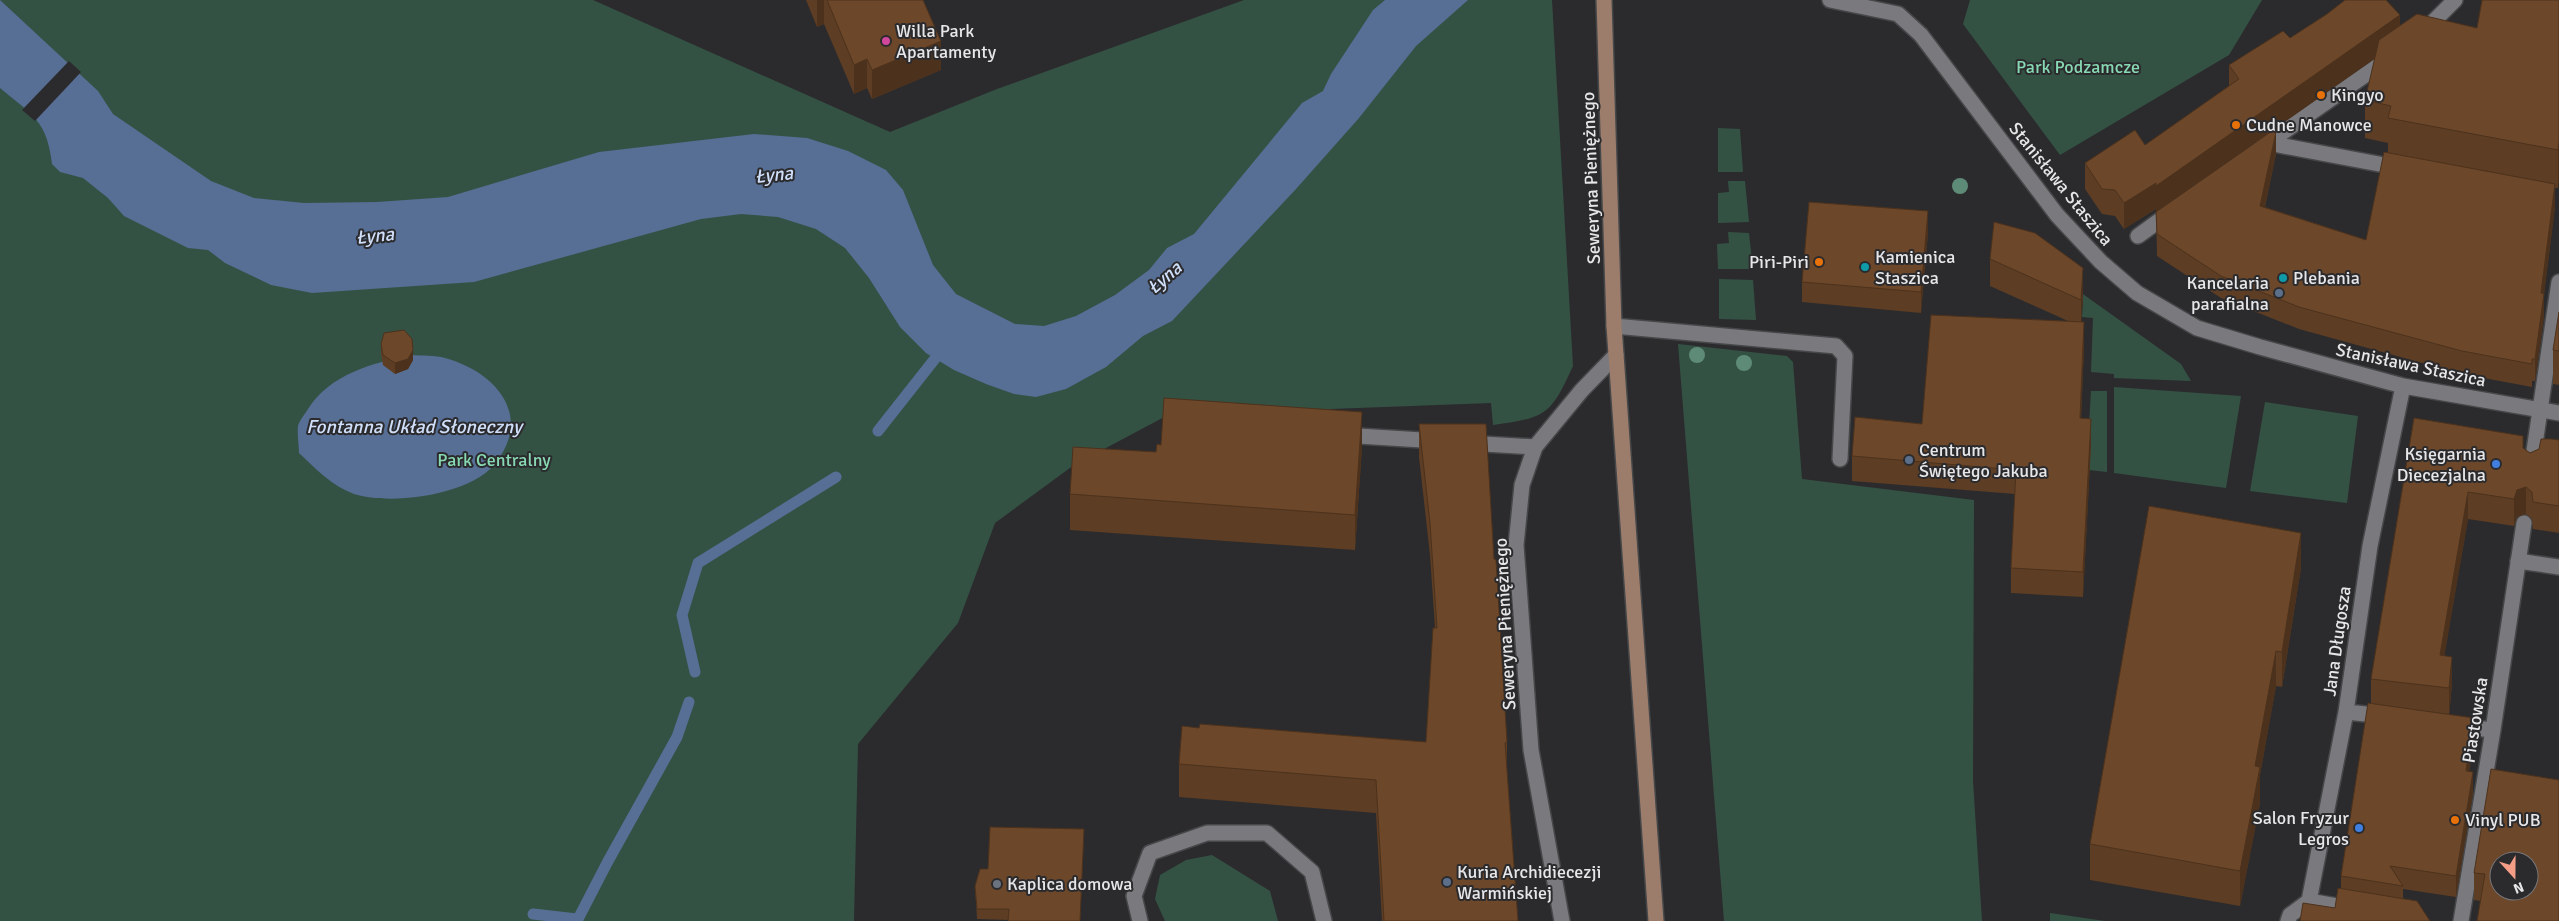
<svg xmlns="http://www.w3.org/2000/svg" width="2559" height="921" font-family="Signika,sans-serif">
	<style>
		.green { fill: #345244 }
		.water { fill: #576e95 }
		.pier { fill: #2b2b2e }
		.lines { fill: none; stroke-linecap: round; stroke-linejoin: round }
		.stream { stroke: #576e95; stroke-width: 11 }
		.lane-casing { stroke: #464749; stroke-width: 18 }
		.street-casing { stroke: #464749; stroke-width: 18 }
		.secondary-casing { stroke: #464749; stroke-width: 18 }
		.lane { stroke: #7a7a7e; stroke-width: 15 }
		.street { stroke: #7a7a7e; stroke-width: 15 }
		.secondary { stroke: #9c7c6b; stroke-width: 15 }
		.tree { fill: #5e8b77 }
		.wall { fill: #5d3d23 }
		.shaded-wall { fill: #4c321d }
		.building { fill: #6c4729; stroke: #4c321d; fill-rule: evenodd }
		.hotel-dot { fill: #d1479c; stroke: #2b2b2e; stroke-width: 2 }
		.food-dot { fill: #e8710a; stroke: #2b2b2e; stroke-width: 2 }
		.culture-dot { fill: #0f9aa8; stroke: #2b2b2e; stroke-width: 2 }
		.service-dot { fill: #5c6f8a; stroke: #2b2b2e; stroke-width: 2 }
		.shop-dot { fill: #3f7fe0; stroke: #2b2b2e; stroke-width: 2 }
		.worship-dot { fill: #6b7280; stroke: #2b2b2e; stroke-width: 2 }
		.labels { text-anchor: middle; stroke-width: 4; stroke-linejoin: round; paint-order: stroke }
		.poi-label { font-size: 18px; fill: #e7e7e9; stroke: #2b2b2e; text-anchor: start }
		.park-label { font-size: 18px; fill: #87d9b3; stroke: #2b2b2e }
		.street-label { font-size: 18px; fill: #e7e7e9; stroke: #2b2b2e }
		.water-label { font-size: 19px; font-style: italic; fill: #d0dff9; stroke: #2b2b2e }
	</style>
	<rect width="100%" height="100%" fill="#2b2b2e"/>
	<path class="green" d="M 0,0 L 593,0 L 890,132 L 997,89 L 1244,0 L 1552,0 L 1573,366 C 1551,414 1547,418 1493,425 L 1491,403 L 1168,415 L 1074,465 L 995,523 L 958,623 L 858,744 L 854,921 L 0,921 Z
		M 1970,0 L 2262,0 L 2229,55 L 2060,155 L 1963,24 Z
		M 1718,128 L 1740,129 L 1743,172 L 1718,172 Z
		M 1728,181 L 1745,181 L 1749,222 L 1718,223 L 1718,193 L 1729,192 Z
		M 1728,232 L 1749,233 L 1753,269 L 1718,269 L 1717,244 L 1729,243 Z
		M 2059,277 L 2181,364 L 2191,381 L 2114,378 L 2114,374 L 2091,372 L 2093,318 L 2082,317 L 2083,300 Z
		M 1719,279 L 1753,280 L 1756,320 L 1719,319 Z
		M 1678,344 L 1787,356 L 1793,362 L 1802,479 L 1974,500 L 1973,781 L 1982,921 L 1724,921 Z
		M 2114,387 L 2241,396 L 2226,488 L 2114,473 Z
		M 2091,391 L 2107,391 L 2107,472 L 2089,470 L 2088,443 Z
		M 2265,402 L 2358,416 L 2347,503 L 2250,491 Z
		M 1212,855 L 1270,891 L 1278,921 L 1165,921 L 1155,899 L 1160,875 L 1186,860 Z
		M 2050,913 L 2105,921 L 2050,921 Z"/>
	<path class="water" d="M 0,0 L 98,91 L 113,114 L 211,181 L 254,198 L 304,203 L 377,202 L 448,197 L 599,152 L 754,134 L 807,138 L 848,151 L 886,170 L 903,190 L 933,265 L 956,294 L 1015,324 L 1044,326 L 1076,316 L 1115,295 L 1149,270 L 1167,248 L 1194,234 L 1302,103 L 1323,91 L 1331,74 L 1373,10 L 1385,0 L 1468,0 L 1416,46 L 1359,118 L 1296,189 L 1172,321 L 1143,336 L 1106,367 L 1066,389 L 1036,397 L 1014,394 L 986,384 L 954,370 L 926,353 L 900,327 L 869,278 L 845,248 L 816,229 L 778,217 L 741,214 L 701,219 L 474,282 L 312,293 L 271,285 L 225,263 L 208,250 L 188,248 L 124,216 L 108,198 L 83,178 L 60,172 L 52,164 C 47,120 32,115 0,88 Z
		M 411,355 C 422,356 435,355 445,358 C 493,371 532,412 498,460 C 475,495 391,506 354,494 C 332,486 316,469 299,453 C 299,445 297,435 298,426 C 299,421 305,414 308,409 C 330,374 373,363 411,355 Z"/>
	<path class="pier" d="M 69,61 L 81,72 L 35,121 L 22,110 Z"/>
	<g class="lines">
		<path class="stream" d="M 878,431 L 945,346
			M 695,672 L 682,615 L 698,563 L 836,477
			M 533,914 L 577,919
			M 577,921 L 607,863 L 677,737 L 689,702"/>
		<g class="lane-casing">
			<path id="lane" d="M 1614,326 L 1836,346 L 1845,356 L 1840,459
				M 1342,435 L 1438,441
				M 1466,443 L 1535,447
				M 2518,561 L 2559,567
				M 1140,921 L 1134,896 L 1150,853 L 1207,833 L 1267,833 L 1312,872 L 1324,921"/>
		</g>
		<g class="street-casing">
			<path id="street" d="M 1830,0 L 1898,14 L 1921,35 L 2057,215 L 2101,262 L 2137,293 L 2197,328 L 2260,347 L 2403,386 L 2559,413
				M 2422,33 L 2455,0
				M 2268,143 L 2400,168
				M 2259,149 L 2388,59
				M 2138,236 L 2171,212
				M 2531,471 L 2559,282
				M 2346,712 L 2385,716
				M 2455,726 L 2493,730
				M 2309,901 L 2346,712 L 2370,546 L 2403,386
				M 2309,901 L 2354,909
				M 1562,921 L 1531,750 L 1516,545 L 1522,485 L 1535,447 L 1582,390 L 1616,355
				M 2288,921 L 2290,915 L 2309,901
				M 2461,921 L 2493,730 L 2524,523"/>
		</g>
		<g class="secondary-casing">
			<path id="secondary" d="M 1604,0 L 1614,326 L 1656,921"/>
		</g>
		<use href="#lane" class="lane"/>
		<use href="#street" class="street"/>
		<use href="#secondary" class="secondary"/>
	</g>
	<g class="tree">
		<circle cx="1960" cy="186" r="8"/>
		<circle cx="1697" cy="355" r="8"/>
		<circle cx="1744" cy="363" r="8"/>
	</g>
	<path class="wall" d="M 806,0 L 923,0 L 941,70 L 872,99 L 867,88 L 854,94 L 824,24 L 817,27 Z
		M 2559,0 L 2558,188 L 2555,188 L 2555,207 L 2544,294 L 2544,316 L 2535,381 L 2532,381 L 2532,387 L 2462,374 L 2299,329 L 2221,298 L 2157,256 L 2156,212 L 2276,154 L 2265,207 L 2366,240 L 2388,153 L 2388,143 L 2365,138 L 2365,100 L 2375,58 L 2156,212 L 2156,209 L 2124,229 L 2115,216 L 2102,214 L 2085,189 L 2085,163 L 2145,145 L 2229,86 L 2229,65 L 2290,38 L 2400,26 L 2477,28 Z
		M 1928,232 L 1921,313 L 1802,302 L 1802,282 Z
		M 1990,259 L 2083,295 L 2081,322 L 2084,347 L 2081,418 L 2091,444 L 2083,597 L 2011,593 L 2011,568 L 2015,494 L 1852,481 L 1852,456 L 1922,424 L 2068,321 L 1990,286 Z
		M 2559,312 L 2559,385 L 2553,384 L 2553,350 Z
		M 381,344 L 413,360 L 408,369 L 395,374 L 383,365 L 381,354 Z
		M 2414,418 L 2523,448 L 2530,453 L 2559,440 L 2559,533 L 2533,529 L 2532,519 L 2526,514 L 2517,517 L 2514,526 L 2468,519 L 2444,656 L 2452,684 L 2449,715 L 2474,739 L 2469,772 L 2473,793 L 2456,897 L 2403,889 L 2403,899 L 2335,908 L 2341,889 L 2341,876 L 2371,704 L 2371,679 Z
		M 1419,424 L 1494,559 L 1507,742 L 1507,770 L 1518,921 L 1382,921 L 1376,813 L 1179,797 L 1179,764 L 1199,728 L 1426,742 L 1435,628 L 1430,555 L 1419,457 Z
		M 1161,445 L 1362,447 L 1355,550 L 1070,530 L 1070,494 L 1156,452 Z
		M 2301,568 L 2282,687 L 2276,686 L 2260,775 L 2260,803 L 2240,906 L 2090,880 L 2090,844 Z
		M 2559,780 L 2480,901 L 2474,900 L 2474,873 Z
		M 1084,840 L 1008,920 L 977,919 L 975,886 L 988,869 Z"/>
	<path class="shaded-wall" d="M 817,0 L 824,0 L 824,24 L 817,27 Z
		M 2400,15 L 2400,41 L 2156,212 L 2156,186 Z
		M 941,41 L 941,70 L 872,99 L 872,70 Z
		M 867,59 L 867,88 L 854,94 L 854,65 Z
		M 2276,132 L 2276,154 L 2260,228 L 2260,206 Z
		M 2559,142 L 2559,180 L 2558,188 L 2558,150 Z
		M 2156,183 L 2156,209 L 2124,229 L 2124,203 Z
		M 2555,184 L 2555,207 L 2542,311 L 2544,294 L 2544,316 L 2535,381 L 2535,359 L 2541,293 Z
		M 1928,211 L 1928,232 L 1921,313 L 1921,292 Z
		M 2083,268 L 2083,295 L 2081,327 L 2081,300 Z
		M 2084,322 L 2084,347 L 2080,443 L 2080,418 Z
		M 413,350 L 413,360 L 408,369 L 395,374 L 395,363 Z
		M 1362,412 L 1362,447 L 1355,550 L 1355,515 Z
		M 2091,419 L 2091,444 L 2083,597 L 2083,572 Z
		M 2526,487 L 2526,514 L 2517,517 L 2514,526 L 2514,499 L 2517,490 Z
		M 2468,492 L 2468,519 L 2440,682 L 2440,655 Z
		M 2301,533 L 2301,568 L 2282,687 L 2282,652 Z
		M 2276,651 L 2276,686 L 2260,775 L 2260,803 L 2240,906 L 2240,871 L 2255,766 Z
		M 2452,657 L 2452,684 L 2449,715 L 2449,688 Z
		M 2474,718 L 2474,739 L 2466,792 L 2466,771 Z
		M 2473,772 L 2473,793 L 2456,897 L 2456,876 Z
		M 1084,829 L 1084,840 L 1080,921 Z"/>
	<path class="building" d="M 827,0 L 923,0 L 941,41 L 872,70 L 867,59 L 854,65 Z
		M 2345,0 L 2386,0 L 2400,15 L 2156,186 L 2156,183 L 2124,203 L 2115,190 L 2102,189 L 2085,163 L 2135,130 L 2145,145 L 2239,79 L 2229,65 L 2283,31 L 2290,38 L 2327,14 Z
		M 2482,0 L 2559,0 L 2559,142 L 2558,150 L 2388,118 L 2391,106 L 2365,100 L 2379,40 L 2417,14 L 2477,28 Z
		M 2272,131 L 2276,132 L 2260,206 L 2366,240 L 2384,152 L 2555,184 L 2541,293 L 2544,294 L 2535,359 L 2532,359 L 2532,364 L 2462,351 L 2299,307 L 2221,276 L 2157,234 L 2156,212 Z
		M 1809,202 L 1928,211 L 1921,292 L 1802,282 Z
		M 1994,222 L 2035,233 L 2083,268 L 2081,300 L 1990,259 Z
		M 2559,312 L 2559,351 L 2553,350 Z
		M 1931,315 L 2084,322 L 2080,418 L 2091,419 L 2083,572 L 2011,568 L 2016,470 L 1852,456 L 1855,417 L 1922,424 Z
		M 404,330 L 412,339 L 413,350 L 408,359 L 395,363 L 383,355 L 381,344 L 384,333 Z
		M 1164,398 L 1362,412 L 1355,515 L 1070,494 L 1073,447 L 1156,452 L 1157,444 L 1161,445 Z
		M 2414,418 L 2523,436 L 2523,448 L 2530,453 L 2539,449 L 2541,439 L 2551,439 L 2559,440 L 2559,506 L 2533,502 L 2532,492 L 2526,487 L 2517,490 L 2514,499 L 2468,492 L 2440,655 L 2452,657 L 2449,688 L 2371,679 Z
		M 1419,424 L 1486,424 L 1494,559 L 1496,560 L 1507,742 L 1505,743 L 1518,921 L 1384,921 L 1376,780 L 1179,764 L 1182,726 L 1199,728 L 1200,724 L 1426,742 L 1433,628 L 1437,628 L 1430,523 Z
		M 2149,506 L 2301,533 L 2282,652 L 2276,651 L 2255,766 L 2260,767 L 2240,871 L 2090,844 Z
		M 2368,703 L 2474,718 L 2466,771 L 2473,772 L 2456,876 L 2390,866 L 2403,886 L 2341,876 Z
		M 2491,769 L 2559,780 L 2559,921 L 2477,921 L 2485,874 L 2474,873 ZM 2499,861 L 2529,861 L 2529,891 L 2499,891 Z
		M 990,827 L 1084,829 L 1080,921 L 1008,921 L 1009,909 L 977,909 L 975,886 L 980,869 L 988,869 Z
		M 2338,888 L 2417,901 L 2430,921 L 2300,921 L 2303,903 L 2335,908 Z"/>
	<circle class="hotel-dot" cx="886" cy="41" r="5"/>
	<g class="food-dot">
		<circle cx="2321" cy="95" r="5"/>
		<circle cx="2236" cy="125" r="5"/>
		<circle cx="1819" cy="262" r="5"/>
		<circle cx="2455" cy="820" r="5"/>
	</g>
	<g class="culture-dot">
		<circle cx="1865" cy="267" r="5"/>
		<circle cx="2283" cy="278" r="5"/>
	</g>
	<g class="service-dot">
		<circle cx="2279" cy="293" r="5"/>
		<circle cx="1909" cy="460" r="5"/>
		<circle cx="1447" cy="882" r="5"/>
	</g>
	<g class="shop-dot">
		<circle cx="2496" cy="464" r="5"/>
		<circle cx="2359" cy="828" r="5"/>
	</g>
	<circle class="worship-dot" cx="997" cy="884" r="5"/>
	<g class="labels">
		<g class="poi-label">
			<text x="896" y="37">Willa Park<tspan x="896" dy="21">Apartamenty</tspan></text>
			<text x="2331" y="101">Kingyo</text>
			<text x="2246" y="131">Cudne Manowce</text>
			<text x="1875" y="263">Kamienica<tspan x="1875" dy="21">Staszica</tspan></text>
			<text x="1809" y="268" text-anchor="end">Piri-Piri</text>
			<text x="2293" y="284">Plebania</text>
			<text x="2269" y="289" text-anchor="end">Kancelaria<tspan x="2269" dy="21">parafialna</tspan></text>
			<text x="1919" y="456">Centrum<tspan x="1919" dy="21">Świętego Jakuba</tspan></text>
			<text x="2486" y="460" text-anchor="end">Księgarnia<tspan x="2486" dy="21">Diecezjalna</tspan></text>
			<text x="2349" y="824" text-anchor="end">Salon Fryzur<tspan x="2349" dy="21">Legros</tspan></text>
			<text x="2465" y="826">Vinyl PUB</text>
			<text x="1457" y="878">Kuria Archidiecezji<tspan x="1457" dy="21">Warmińskiej</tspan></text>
			<text x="1007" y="890">Kaplica domowa</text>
		</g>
		<g class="park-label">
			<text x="2078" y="73">Park Podzamcze</text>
			<text x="494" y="466">Park Centralny</text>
		</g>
		<g class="street-label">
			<text transform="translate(1591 178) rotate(-92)" y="6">Seweryna Pieniężnego</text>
			<text transform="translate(2061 184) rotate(51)" y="6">Stanisława Staszica</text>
			<text transform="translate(2411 365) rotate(12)" y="6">Stanisława Staszica</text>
			<text transform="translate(1505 624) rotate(-93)" y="6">Seweryna Pieniężnego</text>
			<text transform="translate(2337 641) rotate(-82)" y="6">Jana Długosza</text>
			<text transform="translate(2475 720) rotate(-81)" y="6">Piastowska</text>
		</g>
		<g class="water-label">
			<text transform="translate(774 174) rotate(-6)" y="7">Łyna</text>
			<text transform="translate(375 235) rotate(-6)" y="7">Łyna</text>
			<text transform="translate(1164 277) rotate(-41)" y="7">Łyna</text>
			<text x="414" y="433">Fontanna Układ Słoneczny</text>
		</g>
	</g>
	<g transform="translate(2514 876) rotate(159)"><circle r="24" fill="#2b2b2e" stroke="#767679"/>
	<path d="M0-4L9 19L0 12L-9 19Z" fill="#f49e88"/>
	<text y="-8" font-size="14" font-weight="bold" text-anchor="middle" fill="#e7e7e9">N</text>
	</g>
</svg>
